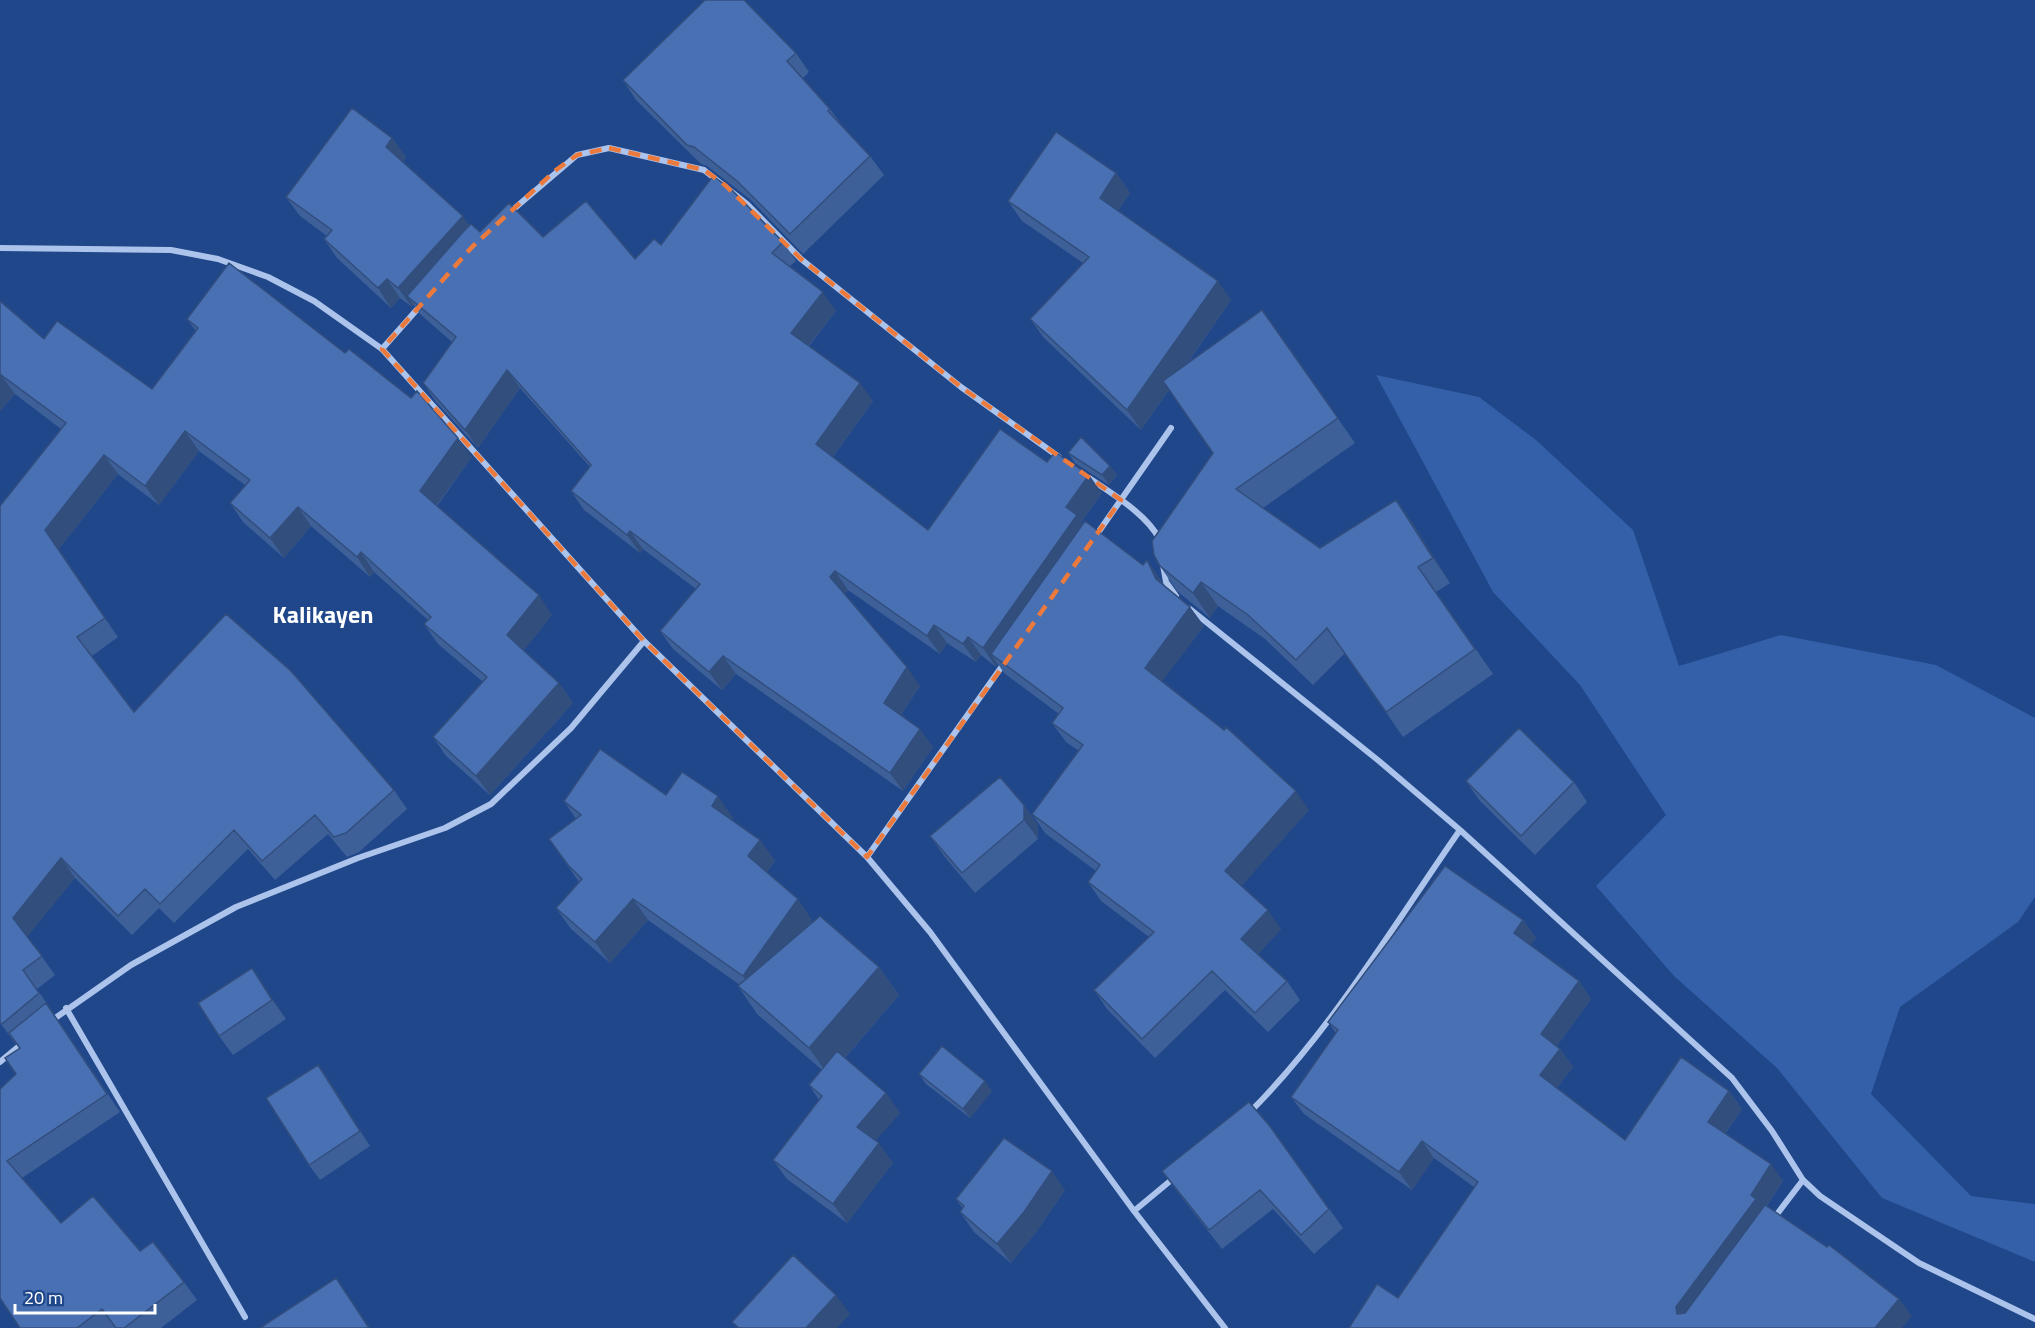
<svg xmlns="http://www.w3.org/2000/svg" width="2035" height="1328" font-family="'Titillium Web',sans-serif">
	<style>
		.green { fill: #3360a8 }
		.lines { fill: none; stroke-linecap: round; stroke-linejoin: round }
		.minor { stroke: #acc4eb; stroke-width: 6 }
		.wall { fill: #3e6099 }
		.shaded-wall { fill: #324e7d }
		.building { fill: #4870b2; stroke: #324e7d; stroke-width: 1.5 }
		.marked { fill: none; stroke: #ed7a3d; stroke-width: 4.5; stroke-dasharray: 12 8; stroke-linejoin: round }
		.labels { text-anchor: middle; stroke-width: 5; stroke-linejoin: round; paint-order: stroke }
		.quarter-label { font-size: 24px; font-weight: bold; fill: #fff; stroke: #20478a }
	</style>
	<rect width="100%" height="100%" fill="#20478a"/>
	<path class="green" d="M 1376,375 L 1479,397 L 1536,440 L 1633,530 L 1679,666 L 1781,635 L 1936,665 L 2035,718 L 2035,897 L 2018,922 L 1900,1007 L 1871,1094 L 1971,1196 L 2035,1204 L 2035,1262 L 1882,1198 L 1777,1068 L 1674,976 L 1596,886 L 1666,815 L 1580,685 L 1493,592 Z"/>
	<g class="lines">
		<path class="minor" d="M 509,213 L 577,155 L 609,148 L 704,170 L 747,204 L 801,259 L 961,387 L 1059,457
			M 0,248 L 171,250 L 218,259 L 268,277 L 314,301 L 382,349 L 644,641
			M 382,349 L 421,305
			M 1089,478 C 1112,494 1147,514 1160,540
			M 1095,537 L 1171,428
			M 1163,565 L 1166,582 L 1176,596
			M 1190,609 L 1379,761 L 1460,830 L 1732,1078 L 1772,1131 L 1803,1180 L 1820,1196 L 1919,1263 L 2035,1319
			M 867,857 L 1005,662
			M 66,1008 L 245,1317
			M 51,1021 L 131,965 L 236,907 L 358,858 L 445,828 L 491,804 L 571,728 L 644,641 L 867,857 L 930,932 L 1134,1211 L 1225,1328
			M 0,1062 L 24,1042
			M 1249,1113 C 1332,1030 1393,926 1460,830
			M 1134,1211 L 1175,1177
			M 1774,1218 L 1803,1180"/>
	</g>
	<path class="wall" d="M 796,53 L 809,72 L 803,78 L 830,109 L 843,127 L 870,156 L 884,175 L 803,254 L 751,200 L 707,166 L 701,164 L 636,100 L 623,80 Z
		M 392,138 L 406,157 L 403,162 L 470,226 L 480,232 L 543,237 L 635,259 L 661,245 L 783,242 L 796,261 L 790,266 L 836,311 L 809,346 L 873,401 L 833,457 L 928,530 L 1047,462 L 1089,475 L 1102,493 L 1081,522 L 1083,524 L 1160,579 L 1163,584 L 1190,607 L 1204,626 L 1162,681 L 1309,810 L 1241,886 L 1281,929 L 1258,954 L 1287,981 L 1300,1000 L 1268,1032 L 1225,990 L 1155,1058 L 1107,1009 L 1094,990 L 1149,937 L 1101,901 L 1088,882 L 1096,871 L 1045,833 L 1032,814 L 1079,751 L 1066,742 L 1052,723 L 1059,714 L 1004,673 L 998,664 L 996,667 L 981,655 L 976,662 L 947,643 L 940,654 L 848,590 L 844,594 L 920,686 L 901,715 L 933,747 L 903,791 L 736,674 L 722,690 L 673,649 L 660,631 L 696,589 L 643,549 L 640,553 L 584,510 L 571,491 L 590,467 L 520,388 L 478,448 L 436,402 L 423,383 L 452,342 L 420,314 L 414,305 L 412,307 L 400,298 L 391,308 L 337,258 L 324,239 L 327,236 L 300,216 L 286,197 Z
		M 1116,173 L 1130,193 L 1118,211 L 1231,300 L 1187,364 L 1262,310 L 1355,443 L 1263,508 L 1320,548 L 1396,500 L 1413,524 L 1450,583 L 1436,592 L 1493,674 L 1403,737 L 1345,653 L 1313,685 L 1265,639 L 1218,606 L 1210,618 L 1177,591 L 1160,566 L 1213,453 L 1169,390 L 1141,430 L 1044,338 L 1030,319 L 1083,263 L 1022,221 L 1008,201 Z
		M 0,301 L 44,339 L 152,389 L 196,331 L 187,319 L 472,457 L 437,506 L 552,615 L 524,650 L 559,683 L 573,703 L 490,795 L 446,756 L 433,737 L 483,682 L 438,644 L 424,624 L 428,620 L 374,572 L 370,577 L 311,526 L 284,558 L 243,522 L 230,503 L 245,485 L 199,451 L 159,505 L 118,474 L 58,550 L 118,637 L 92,656 L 134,712 L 394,790 L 407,809 L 359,852 L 347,857 L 328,834 L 275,880 L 248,849 L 174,923 L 159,908 L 132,935 L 75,878 L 27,936 L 55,975 L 37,989 L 120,1112 L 22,1178 L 61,1223 L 140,1251 L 184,1282 L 197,1300 L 161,1328 L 20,1328 L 0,1089 L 16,1074 L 19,1048 L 0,1023 L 0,506 L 61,429 L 15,394 L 0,411 Z
		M 1068,453 L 1110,466 L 1117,475 L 1109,485 L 1075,463 Z
		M 1466,781 L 1574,782 L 1587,802 L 1535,855 L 1480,801 Z
		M 666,795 L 733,818 L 732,820 L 760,840 L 775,861 L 767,872 L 812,920 L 808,927 L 879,967 L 899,995 L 845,1058 L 886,1093 L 900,1113 L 875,1140 L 893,1163 L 847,1223 L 787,1179 L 773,1160 L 819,1100 L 809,1085 L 822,1070 L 757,1014 L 738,986 L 740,985 L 648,920 L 610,963 L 571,929 L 556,908 L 579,882 L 549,839 L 576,819 L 564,801 Z
		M 1024,805 L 1038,825 L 1038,839 L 975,893 L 944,856 L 930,836 Z
		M 1523,920 L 1536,938 L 1530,945 L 1579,981 L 1591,999 L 1557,1046 L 1560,1049 L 1573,1067 L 1557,1088 L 1625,1140 L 1729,1091 L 1742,1109 L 1725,1134 L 1783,1181 L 1767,1206 L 1912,1316 L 1398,1298 L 1474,1187 L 1434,1158 L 1412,1190 L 1304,1114 L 1291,1097 L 1336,1033 L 1328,1022 Z
		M 252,968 L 286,1019 L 233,1055 L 219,1036 Z
		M 318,1065 L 370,1146 L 320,1180 L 309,1165 Z
		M 919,1074 L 992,1091 L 970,1118 L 926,1084 Z
		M 1269,1125 L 1343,1228 L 1314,1254 L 1273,1209 L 1222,1249 L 1176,1190 L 1162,1171 Z
		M 1065,1190 L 1037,1231 L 1011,1263 L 974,1232 L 960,1212 L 963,1209 L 956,1199 Z"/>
	<path class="shaded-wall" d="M 392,138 L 406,157 L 400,166 L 386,147 Z
		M 1116,173 L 1130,193 L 1113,218 L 1100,198 Z
		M 463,216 L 477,236 L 407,296 L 414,305 L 412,307 L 398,288 Z
		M 387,279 L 400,298 L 391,308 L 378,288 Z
		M 1218,281 L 1231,300 L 1141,430 L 1127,410 Z
		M 823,292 L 836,311 L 804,351 L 791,333 Z
		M 507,370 L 520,388 L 478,448 L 465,430 Z
		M 1,375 L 15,394 L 0,411 L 0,376 Z
		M 860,383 L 873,401 L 829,462 L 816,444 Z
		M 185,431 L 199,451 L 159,505 L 145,486 Z
		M 458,438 L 472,457 L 433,510 L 420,491 Z
		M 104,455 L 118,474 L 58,550 L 118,637 L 45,530 Z
		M 1110,466 L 1117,475 L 1109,485 L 1102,475 Z
		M 1089,475 L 1102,493 L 1081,522 L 1090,534 L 991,654 L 998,664 L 996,667 L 983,648 L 1066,507 Z
		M 1396,500 L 1413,524 L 1450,583 L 1433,558 Z
		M 298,507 L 311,526 L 284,558 L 270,538 Z
		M 630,531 L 643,549 L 640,553 L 627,535 Z
		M 361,552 L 374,572 L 370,577 L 357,557 Z
		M 1147,560 L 1160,579 L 1169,598 L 1156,579 Z
		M 835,571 L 848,590 L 843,595 L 830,577 Z
		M 1201,582 L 1218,606 L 1210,618 L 1193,593 Z
		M 539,595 L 552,615 L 521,654 L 507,635 Z
		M 1190,607 L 1204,626 L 1158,687 L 1145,668 Z
		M 934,625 L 947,643 L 940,654 L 927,636 Z
		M 968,637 L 981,655 L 976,662 L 963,644 Z
		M 723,656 L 736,674 L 722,690 L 709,672 Z
		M 907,667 L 920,686 L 896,722 L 884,703 Z
		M 559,683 L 573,703 L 490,795 L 476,776 Z
		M 920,729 L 933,747 L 903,791 L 890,773 Z
		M 1296,791 L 1309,810 L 1238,890 L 1225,871 Z
		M 718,796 L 733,818 L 727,827 L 712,806 Z
		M 1024,805 L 1038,825 L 1038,839 L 1024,820 Z
		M 760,840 L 775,861 L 763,877 L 748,856 Z
		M 61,858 L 75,878 L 27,937 L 13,918 Z
		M 633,899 L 648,920 L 610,963 L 595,942 Z
		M 798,899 L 812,920 L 758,997 L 743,976 Z
		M 1268,910 L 1281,929 L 1255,958 L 1241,939 Z
		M 1523,920 L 1536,938 L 1526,951 L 1514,933 Z
		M 879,967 L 899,995 L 829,1076 L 809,1048 Z
		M 252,968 L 265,987 L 286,1019 L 272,1000 Z
		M 1579,981 L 1591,999 L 1553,1052 L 1541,1034 Z
		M 1560,1049 L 1573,1067 L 1553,1093 L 1540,1075 Z
		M 318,1065 L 329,1080 L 370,1146 L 360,1131 Z
		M 985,1081 L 992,1091 L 970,1118 L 963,1109 Z
		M 1729,1091 L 1742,1109 L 1720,1140 L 1708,1122 Z
		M 886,1093 L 900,1113 L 871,1146 L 857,1127 Z
		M 1422,1141 L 1434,1158 L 1412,1190 L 1399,1172 Z
		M 879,1143 L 893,1163 L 847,1223 L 833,1204 Z
		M 1771,1164 L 1783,1181 L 1689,1325 L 1677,1314 L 1676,1307 Z
		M 1052,1171 L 1065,1190 L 1037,1231 L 1011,1263 L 997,1244 Z
		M 836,1295 L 850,1314 L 837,1328 L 806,1328 Z
		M 1899,1299 L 1912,1316 L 1902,1328 L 1875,1328 Z"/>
	<path class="building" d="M 705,0 L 744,0 L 796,53 L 787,61 L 830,109 L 828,111 L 870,156 L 790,234 L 737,181 L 694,147 L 687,145 L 623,80 Z
		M 352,108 L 392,138 L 386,147 L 463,216 L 398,288 L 387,279 L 378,288 L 324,239 L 332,230 L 286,197 Z
		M 1056,132 L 1116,173 L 1100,198 L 1218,281 L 1127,410 L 1030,319 L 1089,257 L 1008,201 Z
		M 713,176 L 731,189 L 783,242 L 772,253 L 823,292 L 791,333 L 860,383 L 816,444 L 928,530 L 1000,429 L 1047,462 L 1055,452 L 1089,475 L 1066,507 L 1077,515 L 983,648 L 968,637 L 963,644 L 934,625 L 927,636 L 835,571 L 830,577 L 907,667 L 884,703 L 920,729 L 890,773 L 723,656 L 709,672 L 660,631 L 700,584 L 630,531 L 627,535 L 571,491 L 591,465 L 507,370 L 465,430 L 423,383 L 456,337 L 407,296 L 463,232 L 471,224 L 480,232 L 509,203 L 543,237 L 586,201 L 635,259 L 654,239 L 661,245 Z
		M 229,263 L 345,353 L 349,349 L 411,398 L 417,391 L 458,438 L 420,491 L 539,595 L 507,635 L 559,683 L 476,776 L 433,737 L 487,677 L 424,624 L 431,617 L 361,552 L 357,557 L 298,507 L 270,538 L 230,503 L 250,480 L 185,431 L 145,486 L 104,455 L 45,530 L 105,618 L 77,637 L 134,712 L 226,614 L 291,671 L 394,790 L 346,833 L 334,837 L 315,815 L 262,861 L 234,830 L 160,904 L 145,889 L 118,916 L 61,858 L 13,918 L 42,956 L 23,970 L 39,993 L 2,1024 L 0,1022 L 0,506 L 66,423 L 1,375 L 0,376 L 0,301 L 44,339 L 57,321 L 152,389 L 198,328 L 187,319 Z
		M 1262,310 L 1338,418 L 1236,489 L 1320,548 L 1396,500 L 1433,558 L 1418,567 L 1475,649 L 1386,712 L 1327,628 L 1296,660 L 1248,615 L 1201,582 L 1193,593 L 1160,566 L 1154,555 L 1152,541 L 1213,453 L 1163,381 Z
		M 1081,437 L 1110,466 L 1102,475 L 1068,453 Z
		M 1085,521 L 1143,565 L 1147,560 L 1156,579 L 1190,607 L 1145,668 L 1224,730 L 1226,727 L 1296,791 L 1225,871 L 1268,910 L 1241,939 L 1287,981 L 1255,1013 L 1212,971 L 1142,1039 L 1094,990 L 1154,932 L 1088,882 L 1100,865 L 1032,814 L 1083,745 L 1052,723 L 1063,708 L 991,654 Z
		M 1519,728 L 1574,782 L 1521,836 L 1466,781 Z
		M 600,749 L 666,795 L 682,772 L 718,796 L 712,806 L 760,840 L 748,856 L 798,899 L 743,976 L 633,899 L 595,942 L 556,908 L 582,879 L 568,865 L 549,839 L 581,815 L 564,801 Z
		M 1000,777 L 1024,805 L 1024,820 L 962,873 L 930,836 Z
		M 1445,866 L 1523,920 L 1514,933 L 1579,981 L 1541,1034 L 1560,1049 L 1540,1075 L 1625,1140 L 1681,1057 L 1729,1091 L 1708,1122 L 1771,1164 L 1751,1195 L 1756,1199 L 1676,1307 L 1677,1314 L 1685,1313 L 1765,1205 L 1827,1247 L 1829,1245 L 1899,1299 L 1875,1328 L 1349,1328 L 1377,1284 L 1398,1298 L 1478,1182 L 1422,1141 L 1399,1172 L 1291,1097 L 1338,1030 L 1328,1022 Z
		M 820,916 L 879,967 L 809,1048 L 738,986 Z
		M 252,968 L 272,1000 L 219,1036 L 198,1003 Z
		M 46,1003 L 107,1094 L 7,1161 L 61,1223 L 93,1196 L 140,1251 L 153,1242 L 184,1282 L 124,1328 L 116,1328 L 102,1309 L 77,1328 L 20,1328 L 0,1298 L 0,1089 L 16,1074 L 5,1058 L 20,1048 L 9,1033 Z
		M 942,1046 L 985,1081 L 963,1109 L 919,1074 Z
		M 837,1051 L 886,1093 L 857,1127 L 879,1143 L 833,1204 L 773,1160 L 822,1096 L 809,1085 Z
		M 318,1065 L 360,1131 L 309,1165 L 266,1098 Z
		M 1249,1102 L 1269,1125 L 1329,1209 L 1301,1235 L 1260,1190 L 1209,1230 L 1162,1171 Z
		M 1004,1138 L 1052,1171 L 1024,1212 L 997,1244 L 960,1212 L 964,1206 L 956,1199 Z
		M 793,1255 L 836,1295 L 806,1328 L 739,1328 L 732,1322 Z
		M 336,1278 L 369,1328 L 260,1328 Z"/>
	<path class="marked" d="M 609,148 L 704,170 L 725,185 L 801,259 L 961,387 L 1121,500 L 867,857 L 644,641 L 382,349 L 472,247 L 556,170 L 577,155 Z"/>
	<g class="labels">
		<g class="quarter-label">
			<text x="323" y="623">Kalikayen</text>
		</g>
	</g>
	<path d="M15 1304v9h140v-9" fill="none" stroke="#ffffff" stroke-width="3"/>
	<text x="24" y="1304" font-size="18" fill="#ffffff" stroke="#20478a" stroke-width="4.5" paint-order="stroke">20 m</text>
</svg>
